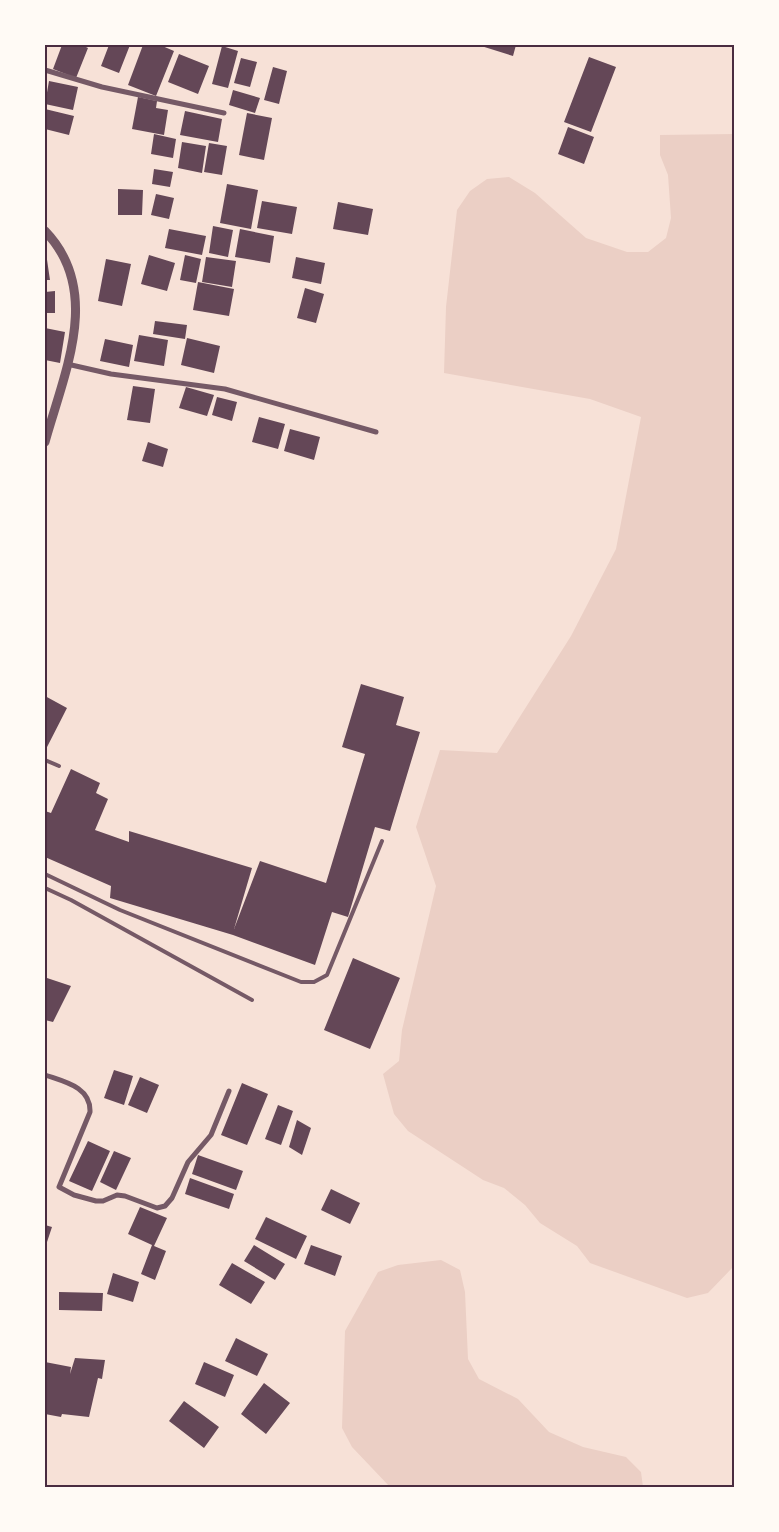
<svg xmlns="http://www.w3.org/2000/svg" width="779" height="1532" font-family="'Roboto Condensed',sans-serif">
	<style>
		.green { fill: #ebcfc5 }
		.building { fill: #644757 }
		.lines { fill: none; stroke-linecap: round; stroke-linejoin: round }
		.service { stroke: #755966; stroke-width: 4 }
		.minor { stroke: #755966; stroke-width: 5 }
		.tertiary { stroke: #755966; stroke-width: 9 }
		.neatline { fill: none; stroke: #4a2c40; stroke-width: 2 }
	</style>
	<rect width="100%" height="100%" fill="#f7e1d7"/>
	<path class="green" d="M 734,134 L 734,1266 L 708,1293 L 687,1298 L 590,1263 L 577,1246 L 540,1223 L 525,1205 L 504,1188 L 483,1180 L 408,1131 L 394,1114 L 383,1074 L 399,1061 L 402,1030 L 436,886 L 416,827 L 440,750 L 497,753 L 571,636 L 616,549 L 641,417 L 590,399 L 444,373 L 446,307 L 457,210 L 470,191 L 487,179 L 509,177 L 535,193 L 586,238 L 627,252 L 648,252 L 666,238 L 671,218 L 668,175 L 660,155 L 660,135 Z
		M 441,1260 L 460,1270 L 465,1292 L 468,1359 L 479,1379 L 518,1399 L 549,1432 L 583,1447 L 626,1457 L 641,1472 L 643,1487 L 390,1487 L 352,1447 L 342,1428 L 345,1331 L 378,1272 L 398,1265 Z"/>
	<path class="building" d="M 62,45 L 82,45 L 88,48 L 76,78 L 53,69 Z
		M 109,45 L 130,45 L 119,73 L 101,66 Z
		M 143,45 L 160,45 L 174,51 L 156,96 L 128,85 Z
		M 478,45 L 516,45 L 513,56 Z
		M 222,46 L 238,51 L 228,88 L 212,84 Z
		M 179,54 L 209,66 L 198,94 L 168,82 Z
		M 589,57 L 616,67 L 591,132 L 564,122 Z
		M 241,58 L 257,62 L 250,87 L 234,83 Z
		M 273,67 L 287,71 L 279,104 L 264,100 Z
		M 49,81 L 78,87 L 73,110 L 45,104 Z
		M 233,90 L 260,98 L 255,113 L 229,105 Z
		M 138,97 L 157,101 L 156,108 L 168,110 L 164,135 L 132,129 Z
		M 45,109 L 74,116 L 69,135 L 45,129 Z
		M 185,111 L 222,119 L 218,142 L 180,135 Z
		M 247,113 L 272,118 L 264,160 L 239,155 Z
		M 568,127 L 594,137 L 584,164 L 558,154 Z
		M 154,134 L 176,139 L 173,158 L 151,154 Z
		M 182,142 L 206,146 L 202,173 L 178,168 Z
		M 209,143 L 227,146 L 222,175 L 204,172 Z
		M 154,169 L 173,172 L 170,187 L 152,184 Z
		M 227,184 L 258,190 L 251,229 L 220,223 Z
		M 118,189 L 143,190 L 142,215 L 118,215 Z
		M 156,194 L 174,198 L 169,219 L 151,215 Z
		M 262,201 L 297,207 L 292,234 L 257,228 Z
		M 338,202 L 373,209 L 368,235 L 333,229 Z
		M 213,226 L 233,230 L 228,257 L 209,253 Z
		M 169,229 L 206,236 L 202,255 L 165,248 Z
		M 240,229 L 274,236 L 270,263 L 235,257 Z
		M 45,246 L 50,280 L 45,280 Z
		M 149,255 L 175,263 L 167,291 L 141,284 Z
		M 185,255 L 201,259 L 196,283 L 180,280 Z
		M 206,257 L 236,261 L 232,287 L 202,282 Z
		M 296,257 L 325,263 L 321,284 L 292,278 Z
		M 106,259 L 131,264 L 122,306 L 98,301 Z
		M 198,282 L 234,289 L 229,316 L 193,310 Z
		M 305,288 L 324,294 L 316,323 L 297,318 Z
		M 55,291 L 55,313 L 45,313 L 45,292 Z
		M 155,321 L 187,325 L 185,339 L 153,334 Z
		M 45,328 L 65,332 L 60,363 L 45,360 Z
		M 139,335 L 168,340 L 164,366 L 134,361 Z
		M 187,338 L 220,346 L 214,373 L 181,365 Z
		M 105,339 L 133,345 L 129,367 L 100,361 Z
		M 133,386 L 155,389 L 150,423 L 127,420 Z
		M 186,387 L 214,395 L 207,416 L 179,408 Z
		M 217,397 L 237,402 L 232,421 L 212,415 Z
		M 259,417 L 285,424 L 278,449 L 252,442 Z
		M 290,429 L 320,437 L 314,460 L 284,451 Z
		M 148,442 L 168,449 L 163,467 L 142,461 Z
		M 361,684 L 404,697 L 396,725 L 420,732 L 390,831 L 375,827 L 348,917 L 332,912 L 315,965 L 233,935 L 110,898 L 111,886 L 45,857 L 45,811 L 51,813 L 71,769 L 100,783 L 96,793 L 108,799 L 95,830 L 129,842 L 129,831 L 252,868 L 234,929 L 260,861 L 326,883 L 365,754 L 342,747 Z
		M 45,696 L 67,708 L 45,751 Z
		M 353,958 L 400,978 L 370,1049 L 324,1030 Z
		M 47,978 L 71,986 L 53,1022 L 45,1020 Z
		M 114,1070 L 133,1076 L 124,1105 L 104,1098 Z
		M 140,1077 L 159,1085 L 147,1113 L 128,1105 Z
		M 242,1083 L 268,1094 L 247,1145 L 221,1135 Z
		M 278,1105 L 293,1111 L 281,1145 L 265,1139 Z
		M 297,1120 L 311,1128 L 302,1155 L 289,1147 Z
		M 88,1141 L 110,1151 L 92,1191 L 69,1181 Z
		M 114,1151 L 131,1158 L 116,1190 L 100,1182 Z
		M 198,1155 L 243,1171 L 236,1190 L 192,1174 Z
		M 190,1178 L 234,1194 L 229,1209 L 185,1194 Z
		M 331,1189 L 360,1203 L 350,1224 L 321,1210 Z
		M 140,1207 L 167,1218 L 154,1246 L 166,1251 L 155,1280 L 141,1274 L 152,1245 L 128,1234 Z
		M 266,1217 L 307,1236 L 296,1259 L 255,1239 Z
		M 45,1225 L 52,1227 L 45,1248 Z
		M 254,1245 L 285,1264 L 275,1280 L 244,1261 Z
		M 311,1245 L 342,1256 L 335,1276 L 304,1264 Z
		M 232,1263 L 265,1282 L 251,1304 L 219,1285 Z
		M 113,1273 L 139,1282 L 133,1302 L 107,1294 Z
		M 59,1292 L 103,1293 L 102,1311 L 59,1310 Z
		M 236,1338 L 268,1354 L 257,1376 L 225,1361 Z
		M 75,1358 L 105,1360 L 102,1379 L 98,1378 L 89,1417 L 62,1414 L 61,1417 L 45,1414 L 45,1362 L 71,1367 L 70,1374 Z
		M 204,1362 L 234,1375 L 225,1397 L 195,1384 Z
		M 264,1383 L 290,1403 L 266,1434 L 241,1414 Z
		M 184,1401 L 219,1427 L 204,1448 L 169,1421 Z"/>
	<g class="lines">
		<path class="service" d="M 45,760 L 59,766
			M 45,874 L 120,910 L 301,982 L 314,982 L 327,975 L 382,841
			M 45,888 L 71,900 L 252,1000"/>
		<path class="minor" d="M 45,70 L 102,87 L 224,113
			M 67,364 L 111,374 L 225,389 L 376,432
			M 45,1075 C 65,1082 91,1087 90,1112 L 59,1187 L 74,1195 L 96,1201 L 103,1201 L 117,1195 L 125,1196 L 157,1208 L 165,1206 L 172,1198 L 188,1162 L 211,1135 L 229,1091"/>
		<path class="tertiary" d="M 45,231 C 103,291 64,373 45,442"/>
	</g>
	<rect width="779" height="1532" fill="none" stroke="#fffaf5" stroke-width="92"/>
	<rect x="46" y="46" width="687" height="1440" class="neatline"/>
</svg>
